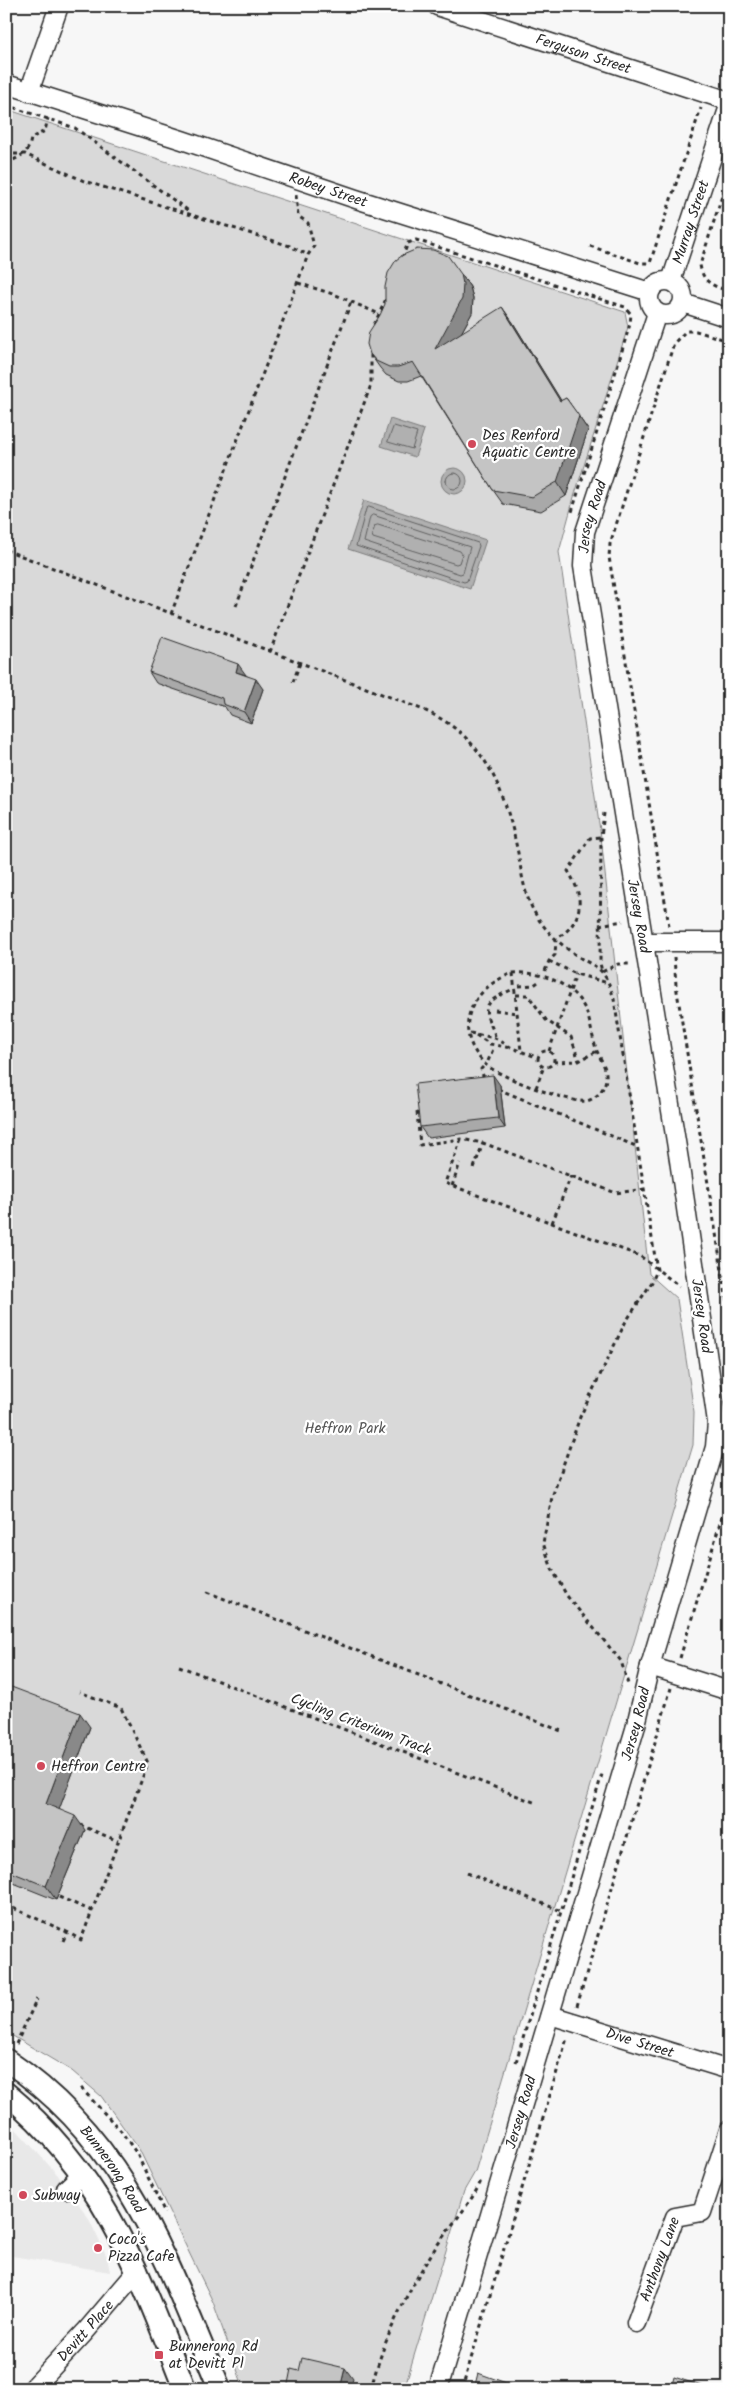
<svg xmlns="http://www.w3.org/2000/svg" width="735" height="2395" font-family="Kalam,sans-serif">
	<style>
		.built { fill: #e8e8e8 }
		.green { fill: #d9d9d9; stroke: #828282 }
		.water { fill: #b0b0b0; stroke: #7b7b7b }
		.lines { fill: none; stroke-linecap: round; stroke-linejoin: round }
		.shore { stroke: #606060; stroke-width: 1 }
		.minor-casing { stroke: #2b2b2b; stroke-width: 21 }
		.major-casing { stroke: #2b2b2b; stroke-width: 25 }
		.path { stroke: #2b2b2b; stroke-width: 3; stroke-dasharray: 4 4; stroke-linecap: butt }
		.minor { stroke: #fff; stroke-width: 18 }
		.major { stroke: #fff; stroke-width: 21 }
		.wall { fill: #a9a9a9; stroke: #2b2b2b }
		.shaded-wall { fill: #898989; stroke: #2b2b2b }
		.building { fill: #c4c4c4; stroke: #2b2b2b }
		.poi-dot { fill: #d1495b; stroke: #fff; stroke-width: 2 }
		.labels { text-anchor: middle; stroke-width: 4.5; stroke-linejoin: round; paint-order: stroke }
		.street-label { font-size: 15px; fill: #2b2b2b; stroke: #fff }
		.poi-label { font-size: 15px; fill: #2b2b2b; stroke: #fff; text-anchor: start }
		.park-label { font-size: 15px; fill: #565656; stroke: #fff }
	</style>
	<rect width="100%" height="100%" fill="#f7f7f7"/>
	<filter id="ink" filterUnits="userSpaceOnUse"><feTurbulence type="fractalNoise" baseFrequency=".02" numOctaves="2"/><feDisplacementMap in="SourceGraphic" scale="10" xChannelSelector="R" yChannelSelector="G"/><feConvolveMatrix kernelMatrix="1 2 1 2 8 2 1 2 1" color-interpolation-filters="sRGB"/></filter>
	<g filter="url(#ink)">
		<path class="built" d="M 6,2123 L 14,2127 L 57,2174 L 88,2217 L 107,2257 L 110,2272 L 6,2255 Z"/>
		<path class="green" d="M 6,109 L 625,312 L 628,327 L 574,497 L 559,552 L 601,837 L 649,1274 L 677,1299 L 694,1412 L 693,1445 L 475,2172 L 464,2191 L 404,2389 L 244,2389 L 213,2302 L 139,2149 L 101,2096 L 72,2071 L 6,2032 Z"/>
		<path class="water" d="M 390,419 L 424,430 L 415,457 L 381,446 Z
			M441 481a13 13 0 1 1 26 0a13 13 0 1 1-26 0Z
			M 364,500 L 486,540 L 470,589 L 348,549 Z"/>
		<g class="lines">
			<path class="shore" d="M 394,426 L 417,433 L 412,449 L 388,442 Z
				M446 481a8 8 0 1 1 16 0a8 8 0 1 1-16 0Z
				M 369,507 L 478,543 L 479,546 L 467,581 L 464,582 L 356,546 L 366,509 Z
				M 373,515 L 470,547 L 463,573 L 460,574 L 364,542 L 370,517 Z
				M 378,525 L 460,551 L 462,554 L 459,563 L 456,564 L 373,538 L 372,535 L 375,526 Z"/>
			<g class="minor-casing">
				<g id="minor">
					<path id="s1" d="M 437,6 L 729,101"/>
					<path id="s2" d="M 6,84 L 182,140 L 356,199 L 650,292"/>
					<path d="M 29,92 L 59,6"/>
					<circle cx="666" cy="298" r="17"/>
					<path id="s3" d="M 671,281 L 729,106"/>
					<path d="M 683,303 L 729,318"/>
					<path d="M 644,942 L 729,942"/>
					<path d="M 650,1666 L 729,1691"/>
					<path id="s4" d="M 550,2015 L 729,2070"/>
					<path d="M 66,2189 L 83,2173"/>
					<path id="s5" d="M 636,2323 L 675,2217 L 702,2212 L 729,2130"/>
					<path id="s6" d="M 32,2389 L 85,2332 L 138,2270"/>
					<path id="s7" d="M 438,2389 L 635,1729 L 650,1666 L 715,1447 L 717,1422 L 679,1160 L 583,566 L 585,532 L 657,313"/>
				</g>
			</g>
			<g class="major-casing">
				<g id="major">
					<path id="s8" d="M 6,2060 C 128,2142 165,2260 220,2389"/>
					<path d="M 6,2093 C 106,2176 139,2273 185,2389"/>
				</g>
			</g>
			<path class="path" d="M 6,105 L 75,128 L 190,212
				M 6,154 L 25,154 L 84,181 L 290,246 L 308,255
				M 6,163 C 20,157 29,154 31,138 L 45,131 L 48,118
				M 729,174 L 700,265 C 703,283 713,286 729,291
				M 590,246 L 640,263 L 650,263 L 701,108
				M 402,258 L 408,243 L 416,240 L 625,307 L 631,314 L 630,324 L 615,374 L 571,515
				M 298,283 L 336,295 L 379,314
				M 374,325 L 386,299
				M 6,550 L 421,709 C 485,735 505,790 518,853 C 522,874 524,896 536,915 C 546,932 562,946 579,957 C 586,962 595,965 601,971 C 608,979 611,989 614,999 L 657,1270 L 652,1282 L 625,1323 L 580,1417 L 552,1497 L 543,1543 L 552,1569 L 567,1596 L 621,1661 L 628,1684
				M 236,606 L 351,302
				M 171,614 L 308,255 L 314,246 L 308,223 L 298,216 L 296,195
				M 270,652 L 371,385 L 371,353
				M 293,682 L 300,663
				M 604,813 L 601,837 L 600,963 L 602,972 L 618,964 L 632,964
				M 599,925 L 623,921
				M 669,926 L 609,557 L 610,544 L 674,343 L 686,331 L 696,331 L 729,341
				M 674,957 L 676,985 L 729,1314
				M 549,961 L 576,974 L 608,983
				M 545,971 L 549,961 L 555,955 L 556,939 C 584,922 585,897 568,871 L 590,838 L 601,837
				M 513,973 C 541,971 573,983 586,1011 C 591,1023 592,1038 597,1051 C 602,1063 610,1072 604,1086 C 601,1093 594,1099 587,1101 C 571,1104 497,1076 485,1064 C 450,1029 472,987 513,973 Z
				M 513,973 L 521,1051
				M 519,986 L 534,985 L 541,980
				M 516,995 L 528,995 L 546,1020 L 571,1037 L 579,1061
				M 495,1010 L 517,1013
				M 470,1033 L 495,1038 L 512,1048 L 539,1058
				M 476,1035 L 490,1044 L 511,1048
				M 495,1036 C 494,1031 491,1026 489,1021 C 480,1002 497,997 511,990
				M 549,1051 L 576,974
				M538 1059a8 8 0 1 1 16 0a8 8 0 1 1-16 0Z
				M 488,1061 L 494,1047
				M 554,1062 L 579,1061 L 597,1051
				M 483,1067 L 481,1069 L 484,1079
				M 536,1088 L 544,1066
				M 498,1089 L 638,1147
				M 417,1112 L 420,1145 L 461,1139 L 483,1143 L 616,1193 L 645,1189
				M 461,1139 L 445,1183 L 640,1256 L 679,1286
				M 474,1168 L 483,1143
				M 452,1186 L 460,1163
				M 552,1223 L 571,1176
				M 207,1592 L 564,1732
				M 680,1658 L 729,1493
				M 179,1666 L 536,1803
				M 80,1825 L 118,1841
				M 467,1873 L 561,1911
				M 59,1897 L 92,1911
				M 6,1905 L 67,1932
				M 63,1941 L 67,1932 L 81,1940 L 148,1763 L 121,1708 L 80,1692
				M 577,2006 L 671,1688
				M 16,2044 L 37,1999
				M 516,2062 L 603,1771
				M 81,2088 L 121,2131 L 137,2154 L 165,2213
				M 371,2389 C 383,2340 406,2293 434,2250 C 448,2228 471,2204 481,2181
				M 462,2389 L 567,2038"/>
			<use href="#minor" class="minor"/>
			<use href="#major" class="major"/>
		</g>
		<path class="wall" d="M 461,274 L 470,287 L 473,298 L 472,313 L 461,333 L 512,321 L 561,401 L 566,398 L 588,430 L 566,496 L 541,511 L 503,504 L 493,490 L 421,376 L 408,381 L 399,381 L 386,375 L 380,368 L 370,354 Z
			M 149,672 L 246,675 L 263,689 L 251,723 L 230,715 L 225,707 L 156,683 Z
			M 500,1085 L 505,1128 L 428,1138 L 420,1127 Z
			M 6,1685 L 90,1727 L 59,1809 L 85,1830 L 56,1900 L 6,1880 Z"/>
		<path class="shaded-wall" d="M 461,274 L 470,287 L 473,298 L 472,313 L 445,363 L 435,349 Z
			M 502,307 L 512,321 L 570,415 L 560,401 Z
			M 566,398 L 588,430 L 566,496 L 557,482 Z
			M 238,664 L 246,675 L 236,672 Z
			M 256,679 L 263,689 L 251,723 L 244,712 Z
			M 493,1075 L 500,1085 L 505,1128 L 498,1118 Z
			M 80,1713 L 90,1727 L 56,1818 L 46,1804 Z
			M 75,1816 L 85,1830 L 56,1900 L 46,1886 Z
			M 6,2117 L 14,2127 L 6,2142 Z
			M 345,2368 L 353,2379 L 350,2389 L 340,2389 Z"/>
		<path class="building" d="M 417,249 L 433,250 L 448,256 L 461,274 L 463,284 L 462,299 L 435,349 L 502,307 L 560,401 L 566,398 L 579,416 L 557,482 L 532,497 L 493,490 L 413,362 L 398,367 L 389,367 L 376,361 L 370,354 L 367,344 L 369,332 L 380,315 L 385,304 L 385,287 L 388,273 L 396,260 L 403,255 Z
			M 162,637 L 238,664 L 236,672 L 256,679 L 244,712 L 223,704 L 222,698 L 149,672 Z
			M 493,1075 L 498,1118 L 420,1127 L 415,1084 Z
			M 6,1685 L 80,1713 L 46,1804 L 75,1816 L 46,1886 L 6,1870 Z
			M 302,2358 L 345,2368 L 340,2389 L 287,2389 L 291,2369 L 299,2371 Z
			M 478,2373 L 523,2389 L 474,2389 Z
			M 674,2377 L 711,2389 L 671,2389 Z"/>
	</g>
	<g class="poi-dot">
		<circle cx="472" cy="444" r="5"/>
		<circle cx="41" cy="1766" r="5"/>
		<circle cx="23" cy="2195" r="5"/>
		<circle cx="98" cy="2248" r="5"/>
		<rect x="154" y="2350" width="10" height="10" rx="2.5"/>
	</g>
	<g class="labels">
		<g class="street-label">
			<text dy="5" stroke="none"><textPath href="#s1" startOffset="154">Ferguson Street</textPath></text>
			<text dy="5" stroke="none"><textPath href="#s2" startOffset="339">Robey Street</textPath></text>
			<text dy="5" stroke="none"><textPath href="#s3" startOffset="62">Murray Street</textPath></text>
			<text dy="5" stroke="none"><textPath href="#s7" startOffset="1924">Jersey Road</textPath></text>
			<text transform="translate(639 916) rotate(80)" y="5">Jersey Road</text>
			<text transform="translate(702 1316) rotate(82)" y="5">Jersey Road</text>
			<text transform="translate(361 1724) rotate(21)" y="5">Cycling Criterium Track</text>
			<text dy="5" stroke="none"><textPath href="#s7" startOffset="694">Jersey Road</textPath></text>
			<text dy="5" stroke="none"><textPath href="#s4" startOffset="94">Dive Street</textPath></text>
			<text dy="5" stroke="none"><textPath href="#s7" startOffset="289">Jersey Road</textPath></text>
			<text dy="5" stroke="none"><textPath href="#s8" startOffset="154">Bunnerong Road</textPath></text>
			<text dy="5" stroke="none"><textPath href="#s5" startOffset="68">Anthony Lane</textPath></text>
			<text dy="5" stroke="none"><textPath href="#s6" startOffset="79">Devitt Place</textPath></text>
		</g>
		<g class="poi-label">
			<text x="482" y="440">Des Renford<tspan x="482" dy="17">Aquatic Centre</tspan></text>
			<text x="51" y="1771">Heffron Centre</text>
			<text x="33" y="2200">Subway</text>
			<text x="108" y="2244">Coco's<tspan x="108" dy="17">Pizza Cafe</tspan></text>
			<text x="169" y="2351">Bunnerong Rd<tspan x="169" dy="17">at Devitt Pl</tspan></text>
		</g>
		<g class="park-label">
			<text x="345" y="1433">Heffron Park</text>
		</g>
	</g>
	<rect width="735" height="2395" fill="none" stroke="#fff" stroke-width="25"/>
	<rect x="12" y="12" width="710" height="2370" fill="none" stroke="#2b2b2b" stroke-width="2" filter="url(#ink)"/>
</svg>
